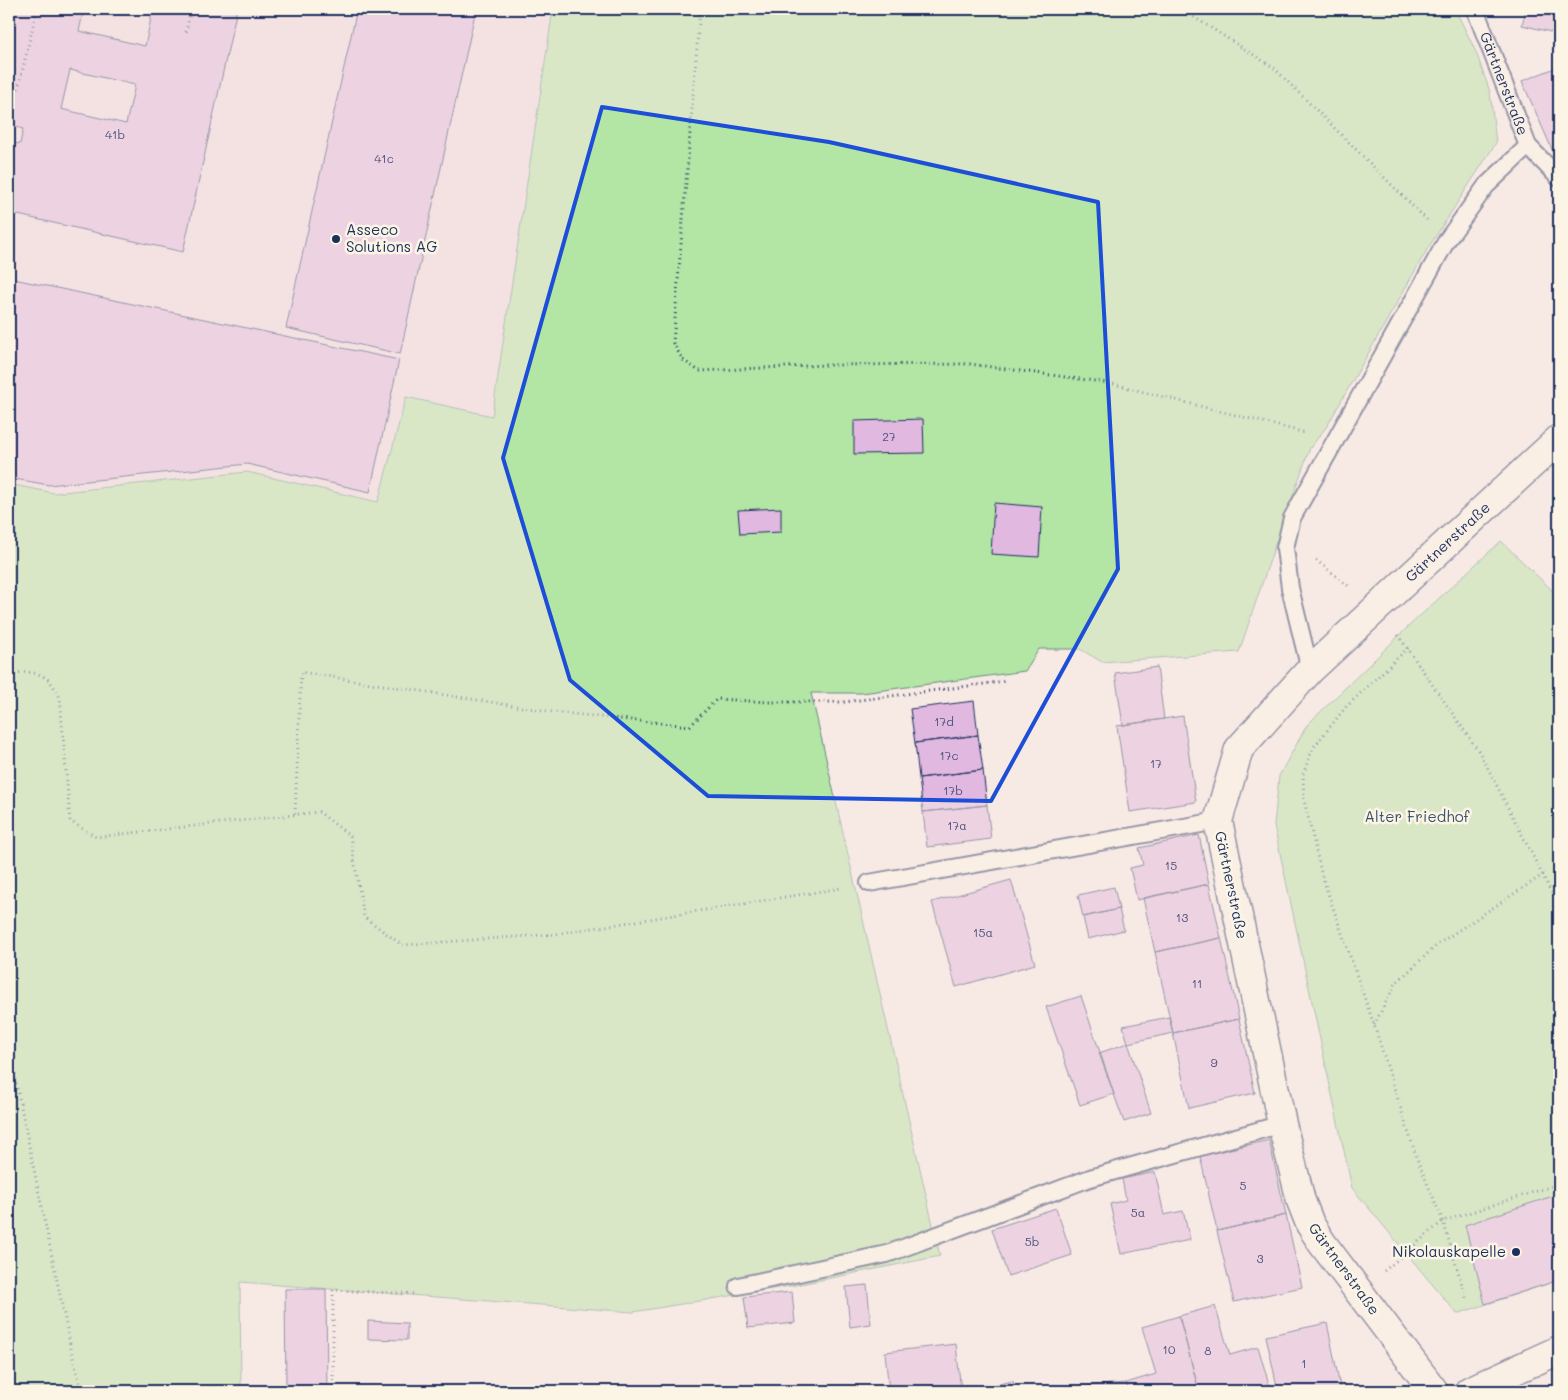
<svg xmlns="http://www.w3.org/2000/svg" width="1568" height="1400" font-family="Mali,sans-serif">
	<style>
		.built { fill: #f0dae2 }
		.green { fill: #b3e5a5; stroke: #678a82 }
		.building { fill: #e1b8df; stroke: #1b2f5e; fill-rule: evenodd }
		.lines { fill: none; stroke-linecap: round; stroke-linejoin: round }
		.lane-casing { stroke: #1b2f5e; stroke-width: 20 }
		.street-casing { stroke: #1b2f5e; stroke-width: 31 }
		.path { stroke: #1b2f5e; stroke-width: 3; stroke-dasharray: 1 4; stroke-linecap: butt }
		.lane { stroke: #fcf5e5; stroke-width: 16 }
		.street { stroke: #fcf5e5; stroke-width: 28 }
		.marked { fill: none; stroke: #1d4ed8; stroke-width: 4; stroke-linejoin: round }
		.poi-dot { fill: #1b2f5e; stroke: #fcf5e5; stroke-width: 2 }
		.labels { text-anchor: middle; stroke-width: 5; stroke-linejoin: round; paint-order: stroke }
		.number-label { font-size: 12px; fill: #4c517e }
		.street-label { font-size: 15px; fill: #1b2f5e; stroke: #fcf5e5 }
		.poi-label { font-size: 15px; fill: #1b2f5e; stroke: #fcf5e5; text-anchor: start }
		.park-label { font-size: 15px; fill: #39536c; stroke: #fcf5e5 }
	</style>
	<rect width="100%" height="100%" fill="#f7e9e4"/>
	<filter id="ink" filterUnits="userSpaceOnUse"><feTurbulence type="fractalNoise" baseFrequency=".02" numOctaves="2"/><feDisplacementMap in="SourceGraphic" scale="10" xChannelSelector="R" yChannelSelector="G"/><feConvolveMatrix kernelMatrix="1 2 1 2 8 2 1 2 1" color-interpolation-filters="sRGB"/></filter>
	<g filter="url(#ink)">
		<path class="built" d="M 9,9 L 553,9 L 492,416 L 406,398 L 378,502 L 247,472 L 54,493 L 9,484 Z"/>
		<path class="green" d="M 553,9 L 1455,9 L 1476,52 L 1490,92 L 1496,143 L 1428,248 L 1327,426 L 1310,448 L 1277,539 L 1239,652 L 1102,662 L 1080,649 L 1039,649 L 1025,671 L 862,693 L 811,693 L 940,1256 L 796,1285 L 633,1312 L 240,1282 L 241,1391 L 9,1391 L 9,484 L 54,493 L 247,472 L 378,502 L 406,397 L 492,416 Z
			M 1501,541 L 1559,597 L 1559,1280 L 1457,1314 L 1352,1188 L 1274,825 L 1279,776 L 1307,725 L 1408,627 Z"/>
		<path class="building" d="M 9,9 L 84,9 L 79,31 L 145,46 L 153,9 L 237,9 L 183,252 L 9,213 L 9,142 L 20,144 L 23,129 L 9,125 ZM 70,70 L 135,85 L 126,124 L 61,109 Z
			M 357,9 L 476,9 L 400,354 L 286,328 Z
			M 1526,9 L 1559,9 L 1559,34 L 1522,25 Z
			M 1555,68 L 1559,78 L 1558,163 L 1522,81 Z
			M 9,278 L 399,360 L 370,492 L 247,464 L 49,485 L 9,478 Z
			M 923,419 L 924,453 L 854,454 L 854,421 Z
			M 994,503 L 1042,507 L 1039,557 L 991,554 Z
			M 781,508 L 781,532 L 740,534 L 738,510 Z
			M 1157,667 L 1164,719 L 1123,725 L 1115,673 Z
			M 974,701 L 978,735 L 915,743 L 910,709 Z
			M 1183,716 L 1196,802 L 1130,812 L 1117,726 Z
			M 978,735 L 983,770 L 919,778 L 915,743 Z
			M 983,770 L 987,805 L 923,812 L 919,778 Z
			M 987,805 L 991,839 L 927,847 L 923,812 Z
			M 1199,835 L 1209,884 L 1137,900 L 1130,868 L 1143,865 L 1139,848 Z
			M 1011,880 L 1035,964 L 956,987 L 932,902 Z
			M 1209,884 L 1221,938 L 1155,952 L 1143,898 Z
			M 1114,887 L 1119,909 L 1083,917 L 1078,895 Z
			M 1119,909 L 1124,930 L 1088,939 L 1083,917 Z
			M 1221,938 L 1239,1019 L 1173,1033 L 1155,952 Z
			M 1081,996 L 1114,1094 L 1080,1105 L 1046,1007 Z
			M 1169,1017 L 1173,1033 L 1128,1043 L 1123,1026 Z
			M 1239,1019 L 1255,1093 L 1189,1108 L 1173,1033 Z
			M 1128,1043 L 1151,1113 L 1124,1122 L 1099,1053 Z
			M 1269,1140 L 1286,1215 L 1217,1231 L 1200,1156 Z
			M 1155,1172 L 1164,1215 L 1183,1211 L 1190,1240 L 1121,1254 L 1110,1204 L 1126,1200 L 1122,1179 Z
			M 1559,1194 L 1559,1280 L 1485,1304 L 1465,1225 Z
			M 1056,1208 L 1072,1255 L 1008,1276 L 992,1229 Z
			M 1286,1215 L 1302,1287 L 1234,1302 L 1217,1231 Z
			M 867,1285 L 871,1324 L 850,1327 L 846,1287 Z
			M 285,1289 L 326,1289 L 327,1391 L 286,1391 Z
			M 792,1292 L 795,1323 L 748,1328 L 744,1297 Z
			M 1215,1306 L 1230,1355 L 1258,1347 L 1271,1391 L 1199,1391 L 1179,1316 Z
			M 1179,1316 L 1199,1391 L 1129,1391 L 1126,1383 L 1156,1374 L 1142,1327 Z
			M 368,1321 L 407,1323 L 407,1340 L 368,1339 Z
			M 1327,1323 L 1341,1391 L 1278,1391 L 1266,1336 Z
			M 956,1344 L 961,1391 L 889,1391 L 885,1352 Z
			M 1013,1381 L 1015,1391 L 979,1391 L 978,1388 Z
			M 1126,1383 L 1129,1391 L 1029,1390 Z"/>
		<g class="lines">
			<g class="lane-casing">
				<g id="lane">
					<path id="s1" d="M 1475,9 L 1528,146 L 1559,178"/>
					<path d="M 1310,670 L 1290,588 L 1285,548 L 1292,518 L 1447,240 L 1486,186 L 1528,146"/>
					<path d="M 869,883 L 1218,821"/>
					<path d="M 738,1286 L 887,1254 L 1090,1178 L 1282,1124"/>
				</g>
			</g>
			<g class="street-casing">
				<g id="street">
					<path id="s2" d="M 1434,1391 L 1322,1243 L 1310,1224 L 1301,1201 L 1282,1124 L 1218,821 L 1239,749 L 1310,670 L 1559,439"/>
					<path d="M 1469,1391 L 1559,1350"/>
				</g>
			</g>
			<path class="path" d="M 700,9 L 673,343 L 683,360 L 699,371 L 826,365 L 970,364 L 1109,383 L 1306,433
				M 1181,9 L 1273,67 L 1427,220
				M 186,32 L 191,9
				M 18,89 L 37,9
				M 1316,560 L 1350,587
				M 1398,635 L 1480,753 L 1559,907
				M 1408,648 L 1346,707 L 1313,748 L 1303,774 L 1304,800 L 1322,876 L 1374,1025 L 1417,1159 L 1443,1221 L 1466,1298
				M 9,673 C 37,671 48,672 60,698 L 70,821 L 96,837 L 319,812 L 350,836 L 364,917 L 402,945 L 556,934 L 841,888
				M 295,814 L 301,672 L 553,712 L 690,726 L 717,699 L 767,702 L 844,702 L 1007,681
				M 1374,1025 L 1396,983 L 1438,944 L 1544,874
				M 9,1049 L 73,1358 L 82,1391
				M 1384,1271 L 1443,1221 L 1559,1184
				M 333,1391 L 333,1290 L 416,1294"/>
			<use href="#lane" class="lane"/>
			<use href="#street" class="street"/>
		</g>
	</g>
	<path d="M0 0H1568V1400H0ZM 602,107 L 829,142 L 1098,202 L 1118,569 L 991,801 L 708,796 L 570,680 L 503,458 Z" fill="#f7e9e4" fill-opacity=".55" fill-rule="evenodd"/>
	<path class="marked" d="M 602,107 L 829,142 L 1098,202 L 1118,569 L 991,801 L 708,796 L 570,680 L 503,458 Z"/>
	<g class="poi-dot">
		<circle cx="336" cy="239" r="5"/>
		<circle cx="1516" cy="1252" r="5"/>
	</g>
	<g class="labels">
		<g class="number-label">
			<text x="115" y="139">41b</text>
			<text x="384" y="163">41c</text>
			<text x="889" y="441">27</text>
			<text x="944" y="726">17d</text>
			<text x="949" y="760">17c</text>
			<text x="1156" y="768">17</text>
			<text x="953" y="795">17b</text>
			<text x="957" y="830">17a</text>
			<text x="1171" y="870">15</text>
			<text x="1182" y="922">13</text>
			<text x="983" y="937">15a</text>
			<text x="1197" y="988">11</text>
			<text x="1214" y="1067">9</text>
			<text x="1243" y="1190">5</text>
			<text x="1138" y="1217">5a</text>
			<text x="1032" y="1246">5b</text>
			<text x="1260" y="1263">3</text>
			<text x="1169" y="1354">10</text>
			<text x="1208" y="1355">8</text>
			<text x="1304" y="1368">1</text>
		</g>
		<g class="street-label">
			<text dy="5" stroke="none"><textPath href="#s1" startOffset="80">Gärtnerstraße</textPath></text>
			<text dy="5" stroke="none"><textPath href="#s2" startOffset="991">Gärtnerstraße</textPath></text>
			<text transform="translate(1231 885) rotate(78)" y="5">Gärtnerstraße</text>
			<text transform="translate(1344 1269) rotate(54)" y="5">Gärtnerstraße</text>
		</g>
		<g class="poi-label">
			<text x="346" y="235">Asseco<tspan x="346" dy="17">Solutions AG</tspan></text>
			<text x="1506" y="1257" text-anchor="end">Nikolauskapelle</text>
		</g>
		<g class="park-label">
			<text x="1417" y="822">Alter Friedhof</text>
		</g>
	</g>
	<rect width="1568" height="1400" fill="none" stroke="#fcf5e5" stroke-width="30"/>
	<rect x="15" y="15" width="1538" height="1370" fill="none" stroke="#1b2f5e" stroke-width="2" filter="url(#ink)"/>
</svg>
